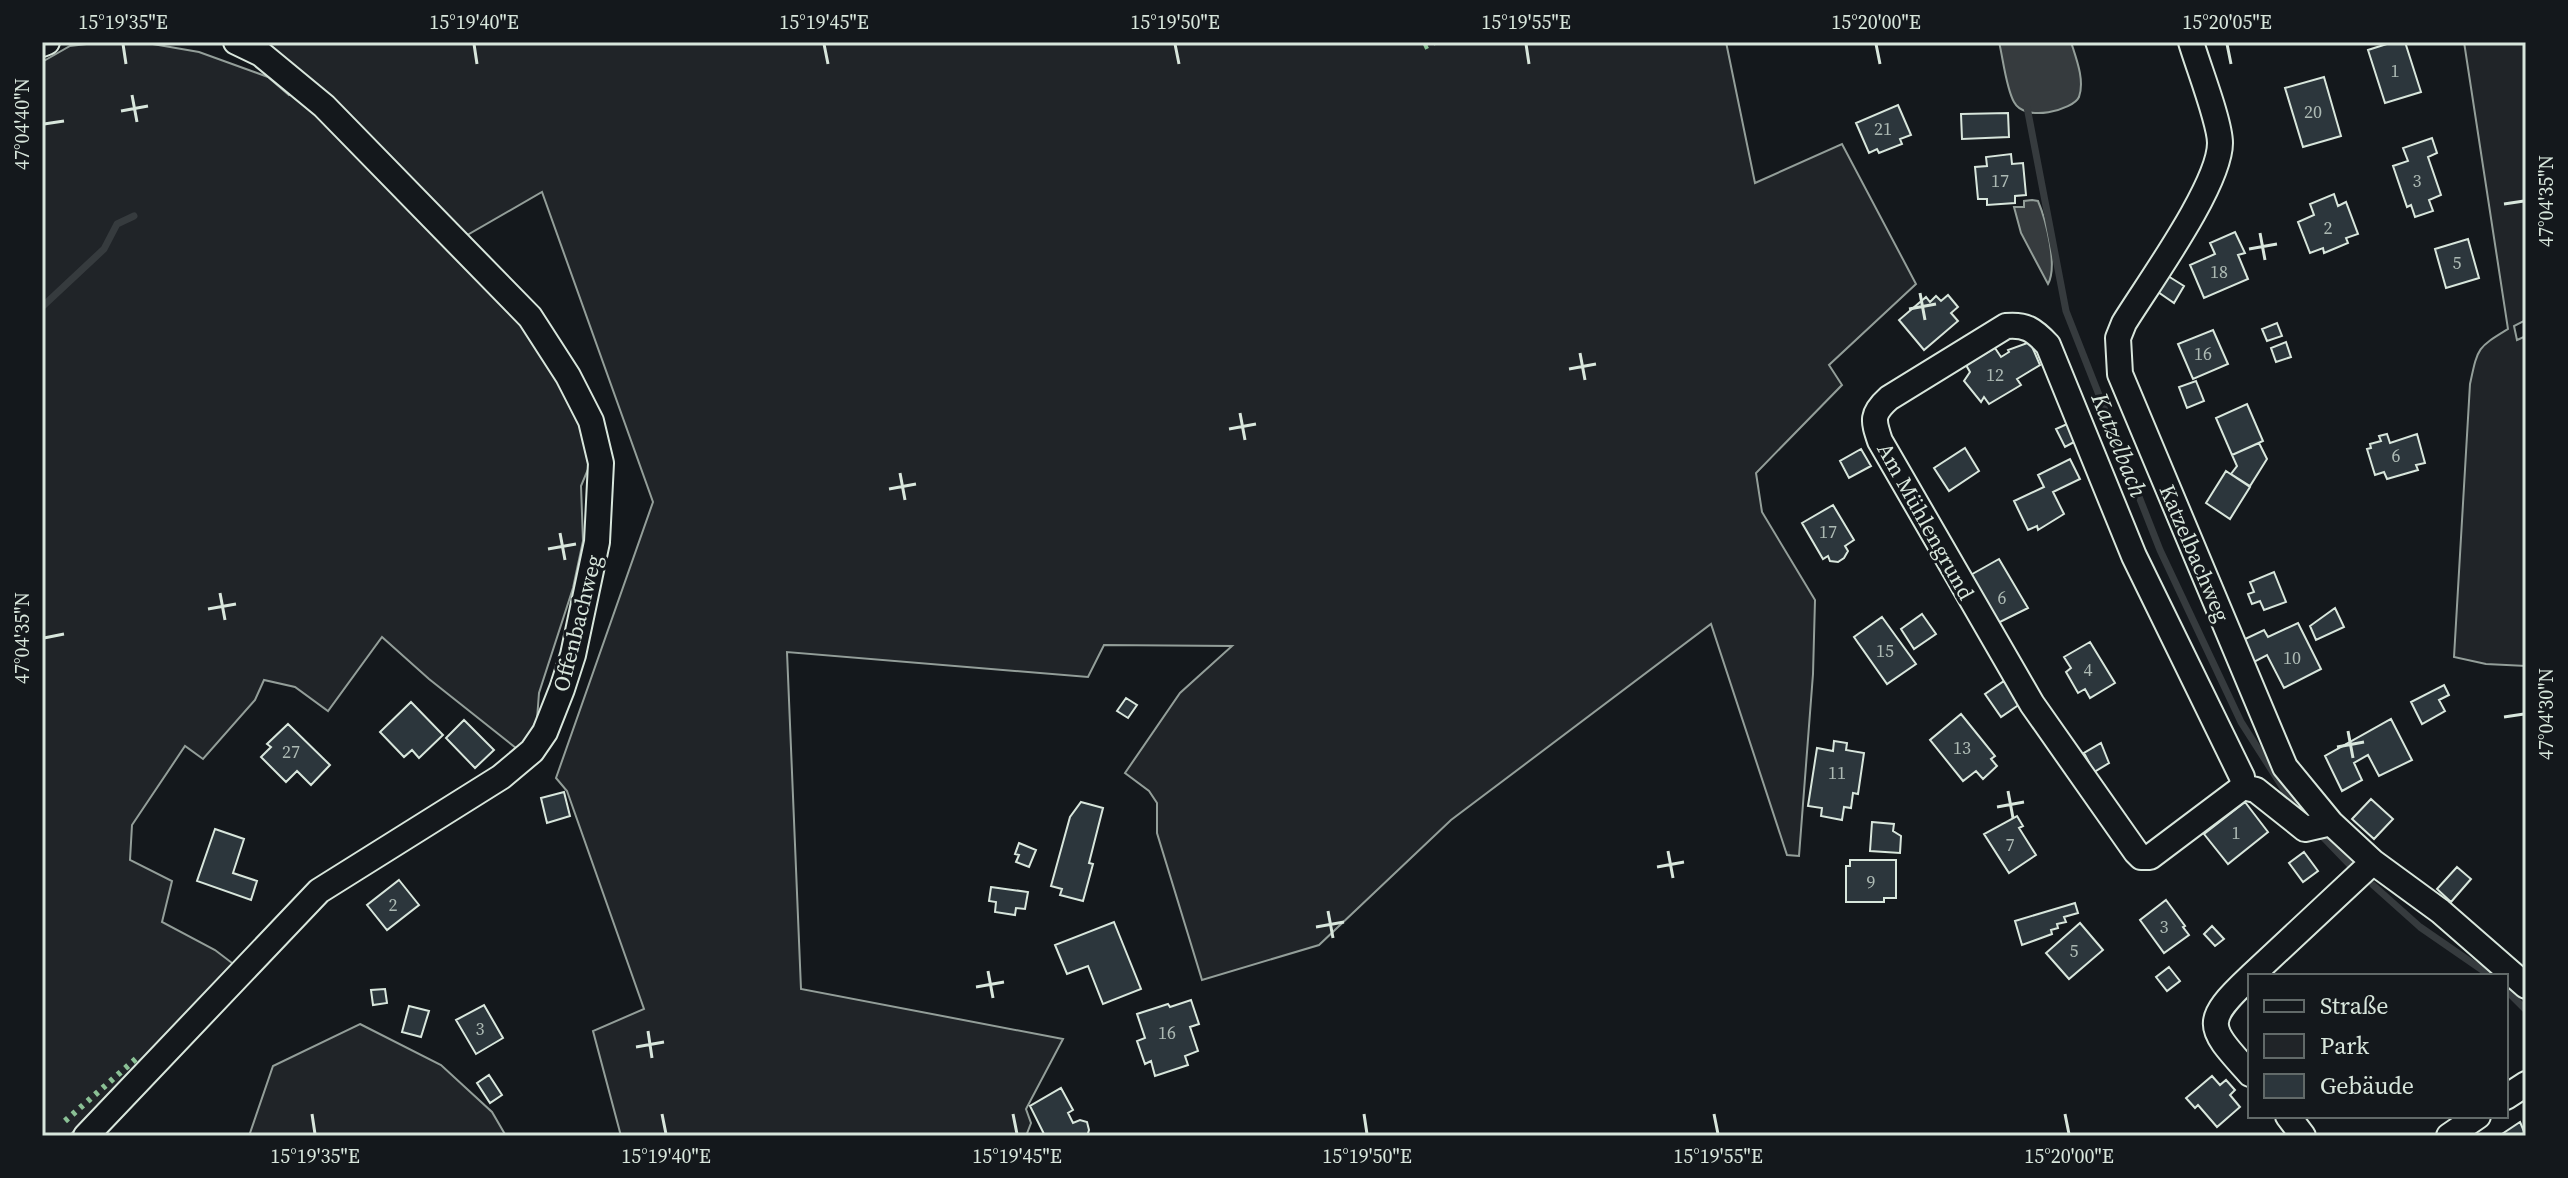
<svg xmlns="http://www.w3.org/2000/svg" width="2568" height="1178" font-family="'Source Serif 4',serif">
	<style>
		.green { fill: #202428; stroke: #939e99; stroke-width: 2 }
		.water { fill: #363b3e; stroke: #939e99; stroke-width: 2 }
		.lines { fill: none; stroke-linecap: round; stroke-linejoin: round }
		.stream { stroke: #363b3e; stroke-width: 7 }
		.building { fill: #2c363c; stroke: #d8e6dc; stroke-width: 2 }
		.minor-casing { stroke: #d8e6dc; stroke-width: 28 }
		.minor { stroke: #14181c; stroke-width: 24 }
		.hedge { stroke: #8ac095; stroke-width: 6; stroke-dasharray: 4 6; stroke-linecap: butt }
		.ticks { fill: none; stroke: #d8e6dc; stroke-width: 3 }
		.labels { text-anchor: middle; stroke-width: 6; stroke-linejoin: round; paint-order: stroke }
		.number-label { font-size: 18px; fill: #adbab4 }
		.street-label { font-size: 22px; fill: #d8e6dc; stroke: #14181c }
		.water-label { font-size: 24px; font-style: italic; fill: #d8e6dc; stroke: #14181c }
		.neatline { fill: none; stroke: #d8e6dc; stroke-width: 3 }
		.ticks-label { font-size: 20px; text-anchor: middle; fill: #d8e6dc }
	</style>
	<rect width="100%" height="100%" fill="#14181c"/>
	<path class="green" d="M 103,42 L 141,42 L 199,52 L 268,77 L 289,95 L 300,91 L 517,317 L 576,408 L 589,467 L 581,486 L 583,541 L 573,588 L 539,693 L 537,719 L 521,752 L 429,679 L 382,637 L 328,711 L 295,687 L 264,680 L 255,700 L 203,759 L 185,746 L 132,825 L 130,860 L 172,881 L 162,922 L 215,950 L 236,966 L 69,1136 L 42,1136 L 42,62 L 70,46 Z
		M 257,42 L 1726,42 L 1755,183 L 1842,144 L 1916,284 L 1829,365 L 1842,385 L 1756,473 L 1762,512 L 1815,600 L 1813,674 L 1799,856 L 1787,855 L 1711,624 L 1451,820 L 1319,945 L 1202,980 L 1157,833 L 1157,803 L 1149,791 L 1125,773 L 1180,693 L 1232,646 L 1104,645 L 1088,677 L 787,652 L 801,989 L 1063,1039 L 1026,1109 L 1031,1123 L 1026,1136 L 621,1136 L 593,1031 L 644,1009 L 567,791 L 556,778 L 653,502 L 542,192 L 462,238 Z
		M 2464,42 L 2526,42 L 2526,320 L 2514,326 L 2517,340 L 2526,336 L 2526,666 L 2486,664 L 2454,657 L 2470,384 C 2478,347 2477,348 2508,329 Z
		M 360,1024 L 441,1065 L 492,1112 L 506,1136 L 249,1136 L 273,1066 Z"/>
	<path class="water" d="M 1999,42 L 2071,42 C 2076,58 2085,80 2079,97 C 2073,110 2025,123 2014,102 C 2006,88 2003,58 1999,42 Z
		M 2032,200 L 2038,201 C 2046,220 2058,266 2048,284 L 2021,233 L 2014,207 L 2024,207 L 2024,201 Z"/>
	<g class="lines">
		<path class="stream" d="M 2027,107 L 2066,311 L 2160,550 L 2241,722 L 2285,791 L 2305,815
			M 42,307 L 104,249 L 117,224 L 134,216
			M 2324,838 L 2351,866
			M 2373,885 L 2420,927 L 2491,976
			M 2506,990 L 2526,1010"/>
	</g>
	<path class="building" d="M 2393,42 L 2405,42 L 2421,92 L 2385,103 L 2368,50 Z
		M 2324,77 L 2341,136 L 2303,147 L 2285,88 Z
		M 1898,105 L 1911,135 L 1900,139 L 1902,144 L 1879,153 L 1877,149 L 1869,153 L 1856,123 Z
		M 2008,113 L 2009,137 L 1962,139 L 1961,114 Z
		M 2432,138 L 2437,153 L 2428,157 L 2441,195 L 2429,200 L 2433,211 L 2415,217 L 2411,205 L 2407,207 L 2393,166 L 2408,161 L 2403,148 Z
		M 2011,154 L 2012,164 L 2023,163 L 2026,195 L 2015,196 L 2015,203 L 1987,205 L 1987,199 L 1978,199 L 1975,167 L 1987,166 L 1986,157 Z
		M 2334,194 L 2338,206 L 2346,202 L 2358,234 L 2346,238 L 2348,243 L 2324,253 L 2323,248 L 2310,253 L 2298,222 L 2314,215 L 2310,204 Z
		M 2235,232 L 2245,253 L 2238,255 L 2248,279 L 2204,298 L 2190,265 L 2215,254 L 2210,243 Z
		M 2468,239 L 2479,278 L 2446,288 L 2435,249 Z
		M 2168,276 L 2184,286 L 2174,303 L 2158,292 Z
		M 1948,295 L 1958,307 L 1951,313 L 1958,321 L 1924,350 L 1899,320 L 1926,297 L 1930,302 L 1936,296 L 1941,301 Z
		M 2277,323 L 2282,336 L 2267,341 L 2262,329 Z
		M 2213,330 L 2228,364 L 2193,379 L 2178,344 Z
		M 2030,342 L 2040,365 L 2017,379 L 2021,385 L 1989,404 L 1984,397 L 1981,402 L 1964,381 L 1970,372 L 1966,365 L 1995,348 L 2001,357 L 2009,352 L 2008,350 Z
		M 2286,342 L 2291,357 L 2276,362 L 2271,348 Z
		M 2196,381 L 2204,401 L 2187,408 L 2179,387 Z
		M 2247,404 L 2263,441 L 2232,455 L 2216,418 Z
		M 2067,424 L 2076,441 L 2065,447 L 2056,429 Z
		M 2387,434 L 2390,443 L 2417,434 L 2425,463 L 2416,465 L 2418,470 L 2387,479 L 2384,472 L 2375,475 L 2367,449 L 2371,448 L 2370,444 L 2381,441 L 2379,436 Z
		M 2259,443 L 2267,459 L 2250,486 L 2231,474 L 2237,466 L 2232,455 Z
		M 1965,448 L 1979,471 L 1949,491 L 1934,468 Z
		M 1861,449 L 1871,466 L 1849,478 L 1840,461 Z
		M 2070,459 L 2080,479 L 2053,492 L 2064,514 L 2038,530 L 2037,526 L 2028,530 L 2014,501 L 2044,487 L 2038,475 Z
		M 2226,471 L 2250,487 L 2230,519 L 2206,503 Z
		M 1833,505 L 1854,540 L 1845,546 L 1848,551 L 1844,558 L 1838,562 L 1830,561 L 1828,556 L 1823,559 L 1802,523 Z
		M 1999,559 L 2028,608 L 1996,624 L 1967,577 Z
		M 2274,572 L 2286,602 L 2264,610 L 2260,601 L 2252,604 L 2248,594 L 2254,592 L 2250,582 Z
		M 2335,608 L 2344,627 L 2316,640 L 2310,626 Z
		M 1922,614 L 1936,634 L 1914,649 L 1901,629 Z
		M 1882,617 L 1916,664 L 1887,684 L 1854,637 Z
		M 2298,623 L 2321,669 L 2284,688 L 2267,655 L 2254,662 L 2243,640 L 2264,630 L 2268,637 Z
		M 2090,642 L 2115,683 L 2090,698 L 2085,689 L 2078,693 L 2066,672 L 2071,668 L 2064,657 Z
		M 2004,681 L 2020,704 L 2001,717 L 1985,694 Z
		M 2444,685 L 2449,695 L 2439,700 L 2445,711 L 2422,724 L 2411,702 Z
		M 1126,698 L 1137,705 L 1128,718 L 1117,711 Z
		M 411,702 L 443,735 L 419,758 L 412,750 L 404,757 L 380,732 Z
		M 1961,714 L 1995,756 L 1991,759 L 1997,766 L 1983,779 L 1976,771 L 1963,781 L 1930,740 Z
		M 2391,719 L 2412,760 L 2379,776 L 2368,755 L 2354,763 L 2362,780 L 2342,791 L 2325,756 Z
		M 464,720 L 494,750 L 475,768 L 446,738 Z
		M 288,724 L 330,765 L 311,785 L 297,771 L 286,782 L 261,757 L 271,747 L 267,744 Z
		M 1834,741 L 1847,743 L 1846,750 L 1864,753 L 1858,794 L 1853,793 L 1851,808 L 1844,807 L 1842,820 L 1821,816 L 1822,808 L 1808,806 L 1817,748 L 1833,751 Z
		M 2101,743 L 2109,763 L 2094,772 L 2084,753 Z
		M 564,792 L 570,816 L 547,823 L 541,798 Z
		M 2371,799 L 2393,819 L 2374,839 L 2352,819 Z
		M 1081,802 L 1103,808 L 1089,863 L 1093,864 L 1083,901 L 1060,895 L 1062,889 L 1051,886 L 1070,817 Z
		M 2245,802 L 2268,832 L 2228,864 L 2204,834 Z
		M 2017,816 L 2023,826 L 2019,828 L 2036,855 L 2009,873 L 1984,834 Z
		M 1872,822 L 1894,824 L 1893,831 L 1901,836 L 1900,853 L 1870,851 Z
		M 215,829 L 244,839 L 233,873 L 257,881 L 251,900 L 197,881 Z
		M 1019,843 L 1036,850 L 1029,867 L 1016,862 L 1019,855 L 1015,854 Z
		M 2304,852 L 2318,871 L 2303,882 L 2289,863 Z
		M 1850,860 L 1896,860 L 1896,898 L 1884,898 L 1884,902 L 1846,902 L 1846,866 L 1850,866 Z
		M 2457,867 L 2471,879 L 2451,902 L 2437,889 Z
		M 399,880 L 419,905 L 387,930 L 367,905 Z
		M 991,887 L 1028,892 L 1025,909 L 1016,908 L 1015,915 L 995,912 L 996,902 L 989,901 Z
		M 2166,900 L 2185,926 L 2183,927 L 2189,935 L 2164,953 L 2140,920 Z
		M 2075,903 L 2078,913 L 2064,917 L 2066,922 L 2057,924 L 2058,928 L 2051,930 L 2052,934 L 2022,945 L 2015,921 Z
		M 1114,922 L 1141,989 L 1103,1004 L 1088,966 L 1067,974 L 1055,945 Z
		M 2080,923 L 2103,950 L 2069,979 L 2046,953 Z
		M 2212,926 L 2224,939 L 2215,946 L 2204,934 Z
		M 2169,967 L 2180,981 L 2167,991 L 2156,977 Z
		M 385,989 L 387,1003 L 373,1005 L 371,990 Z
		M 1191,1000 L 1199,1024 L 1190,1027 L 1198,1051 L 1185,1056 L 1188,1065 L 1155,1076 L 1151,1061 L 1145,1064 L 1137,1041 L 1145,1038 L 1137,1014 L 1168,1004 L 1170,1007 Z
		M 484,1005 L 503,1038 L 476,1054 L 456,1020 Z
		M 409,1006 L 429,1011 L 421,1037 L 402,1032 Z
		M 489,1075 L 502,1095 L 490,1103 L 477,1083 Z
		M 2212,1076 L 2220,1085 L 2226,1080 L 2235,1090 L 2230,1095 L 2240,1107 L 2217,1127 L 2198,1105 L 2195,1108 L 2186,1098 Z
		M 1061,1088 L 1073,1110 L 1068,1113 L 1073,1123 L 1080,1120 L 1087,1122 L 1089,1130 L 1087,1136 L 1045,1136 L 1030,1106 Z
		M 2520,1122 L 2526,1136 L 2499,1136 Z"/>
	<g class="lines">
		<g class="minor-casing">
			<path id="minor" d="M 2191,42 C 2198,66 2220,122 2220,143 C 2220,185 2148,284 2124,323 L 2118,338 L 2120,374 L 2285,767 L 2331,823 L 2373,862 L 2440,911 L 2526,986
				M 42,44 L 47,42
				M 2243,787 L 2150,857 L 2141,857 L 2136,852 L 2032,704 L 1880,441 C 1873,420 1871,414 1889,398 L 2006,326 C 2026,324 2034,330 2048,345 L 2134,556 L 2242,777 L 2243,787 L 2256,790 L 2305,829 L 2331,823
				M 2251,976 L 2373,862
				M 2250,977 C 2201,1023 2208,1027 2250,1074
				M 2506,1097 L 2526,1084
				M 2288,1116 L 2303,1136
				M 86,1136 L 319,891 L 501,777 L 532,751 L 545,732 L 562,689 L 573,655 L 597,542 L 601,463 L 591,421 L 568,376 L 530,317 L 324,106 L 261,54 L 236,42
				M 2449,1136 L 2478,1116"/>
		</g>
		<use href="#minor" class="minor"/>
		<path class="hedge" d="M 1424,47 L 1435,42
			M 65,1121 L 138,1057"/>
	</g>
	<path class="ticks" d="M 123,44 L 126,64M 474,44 L 477,64M 824,44 L 828,64M 1175,44 L 1179,64M 1526,44 L 1529,64M 1876,44 L 1880,64M 2227,44 L 2231,64M 132,95 L 137,122M 121,111 L 148,106M 44,124 L 64,121M 2504,204 L 2524,201M 2260,233 L 2265,260M 2249,249 L 2277,244M 1920,293 L 1925,320M 1909,309 L 1936,304M 1580,353 L 1585,380M 1569,369 L 1596,364M 1240,413 L 1245,440M 1229,429 L 1256,424M 900,473 L 905,500M 889,489 L 916,484M 560,533 L 565,560M 548,549 L 576,544M 220,593 L 225,620M 208,609 L 236,604M 44,638 L 64,634M 2504,717 L 2524,714M 2348,731 L 2353,758M 2337,747 L 2364,742M 2008,791 L 2013,818M 1997,807 L 2024,802M 1668,851 L 1673,878M 1657,867 L 1684,862M 1328,911 L 1333,938M 1316,927 L 1344,922M 988,971 L 993,998M 976,987 L 1004,982M 648,1031 L 652,1058M 636,1047 L 664,1042M 312,1114 L 315,1134M 662,1114 L 666,1134M 1013,1114 L 1017,1134M 1364,1114 L 1367,1134M 1714,1114 L 1718,1134M 2065,1114 L 2069,1134"/>
	<g class="labels">
		<g class="number-label">
			<text x="2395" y="77">1</text>
			<text x="2313" y="118">20</text>
			<text x="1883" y="135">21</text>
			<text x="2000" y="187">17</text>
			<text x="2417" y="187">3</text>
			<text x="2328" y="234">2</text>
			<text x="2457" y="269">5</text>
			<text x="2219" y="278">18</text>
			<text x="2203" y="360">16</text>
			<text x="1995" y="381">12</text>
			<text x="2396" y="462">6</text>
			<text x="1828" y="538">17</text>
			<text x="2002" y="604">6</text>
			<text x="1885" y="657">15</text>
			<text x="2292" y="664">10</text>
			<text x="2088" y="676">4</text>
			<text x="1962" y="754">13</text>
			<text x="291" y="758">27</text>
			<text x="1837" y="779">11</text>
			<text x="2236" y="839">1</text>
			<text x="2010" y="851">7</text>
			<text x="1871" y="888">9</text>
			<text x="393" y="911">2</text>
			<text x="2164" y="933">3</text>
			<text x="2074" y="957">5</text>
			<text x="480" y="1035">3</text>
			<text x="1167" y="1039">16</text>
		</g>
		<g class="street-label">
			<text transform="translate(1926 521) rotate(61)" y="8">Am Mühlengrund</text>
			<text transform="translate(2195 553) rotate(67)" y="8">Katzelbachweg</text>
			<text transform="translate(577 623) rotate(-76)" y="8">Offenbachweg</text>
		</g>
		<g class="water-label">
			<text transform="translate(2119 445) rotate(68)" y="8">Katzelbach</text>
		</g>
	</g>
	<rect width="2568" height="1178" fill="none" stroke="#14181c" stroke-width="88"/>
	<rect x="2248" y="974" width="260" height="144" fill="#14181c" stroke="#626a69" stroke-width="2"/>
	<rect x="2264" y="1000" width="40" height="12" fill="#14181c" stroke="#626a69" stroke-width="2"/>
	<text x="2320" y="1014" font-size="24" fill="#d8e6dc">Straße</text>
	<rect x="2264" y="1034" width="40" height="24" fill="#202428" stroke="#626a69" stroke-width="2"/>
	<text x="2320" y="1054" font-size="24" fill="#d8e6dc">Park</text>
	<rect x="2264" y="1074" width="40" height="24" fill="#2c363c" stroke="#626a69" stroke-width="2"/>
	<text x="2320" y="1094" font-size="24" fill="#d8e6dc">Gebäude</text>
	<rect x="44" y="44" width="2480" height="1090" class="neatline"/>
	<g class="ticks-label">
		<text x="123" y="29">15°19'35"E</text>
		<text x="474" y="29">15°19'40"E</text>
		<text x="824" y="29">15°19'45"E</text>
		<text x="1175" y="29">15°19'50"E</text>
		<text x="1526" y="29">15°19'55"E</text>
		<text x="1876" y="29">15°20'00"E</text>
		<text x="2227" y="29">15°20'05"E</text>
		<text transform="translate(22 124) rotate(-90)" y="7">47°04'40"N</text>
		<text transform="translate(2546 201) rotate(-90)" y="7">47°04'35"N</text>
		<text transform="translate(22 638) rotate(-90)" y="7">47°04'35"N</text>
		<text transform="translate(2546 714) rotate(-90)" y="7">47°04'30"N</text>
		<text x="315" y="1163">15°19'35"E</text>
		<text x="666" y="1163">15°19'40"E</text>
		<text x="1017" y="1163">15°19'45"E</text>
		<text x="1367" y="1163">15°19'50"E</text>
		<text x="1718" y="1163">15°19'55"E</text>
		<text x="2069" y="1163">15°20'00"E</text>
	</g>
</svg>
